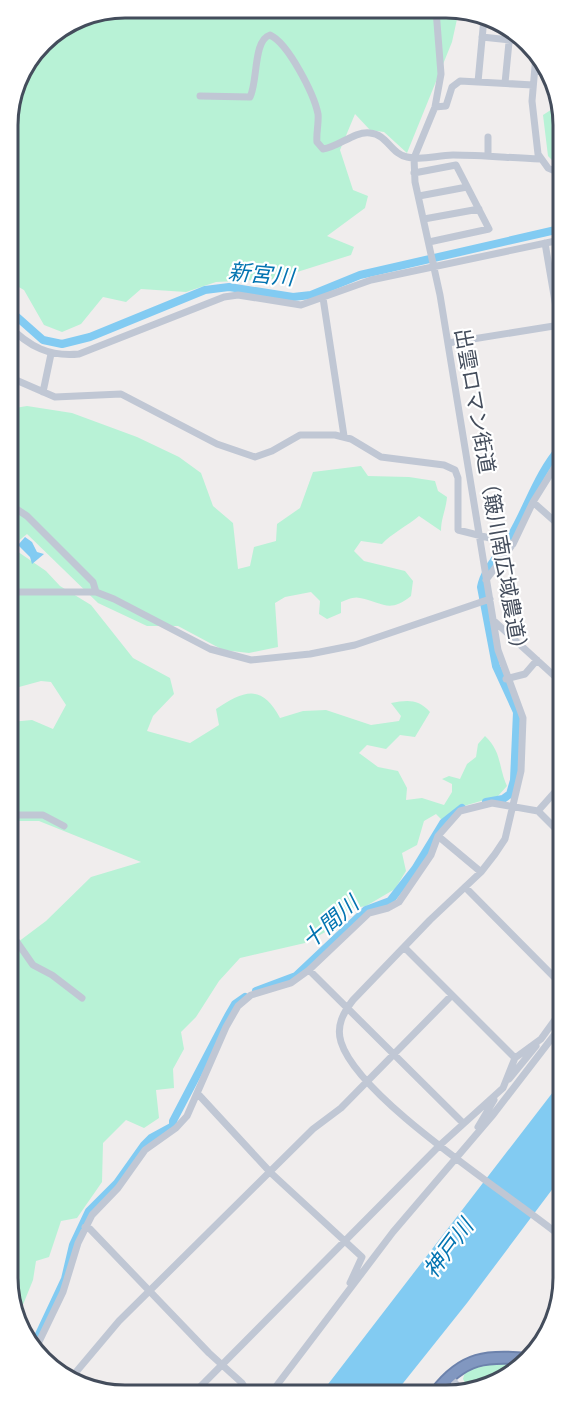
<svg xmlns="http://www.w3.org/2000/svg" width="571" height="1403" font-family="'Roboto Condensed','Noto Sans JP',sans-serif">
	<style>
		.green { fill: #b8f2d6 }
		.water { fill: #82cbf2 }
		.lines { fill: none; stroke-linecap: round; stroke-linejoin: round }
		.river { stroke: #82cbf2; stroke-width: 8 }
		.highway-casing { stroke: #6c82ac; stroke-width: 14 }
		.minor { stroke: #c0c7d4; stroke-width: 7 }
		.highway { stroke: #8197c0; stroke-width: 10 }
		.labels { text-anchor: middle; stroke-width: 4.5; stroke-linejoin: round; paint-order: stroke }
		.street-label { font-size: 21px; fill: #444d5c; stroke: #fff }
		.water-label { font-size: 22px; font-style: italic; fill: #0374b1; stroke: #fff }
		.rim { fill: none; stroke: #444d5c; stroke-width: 3 }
	</style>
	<rect width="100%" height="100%" fill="#f0eded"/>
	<path class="green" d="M 125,8 L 459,10 L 452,42 L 407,153 L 384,132 L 370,130 L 355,114 L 340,150 L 353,190 L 368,196 L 365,208 L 327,236 L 354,247 L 351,255 L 275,279 L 216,282 L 186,292 L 141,289 L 126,302 L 103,297 L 81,324 L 62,332 L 44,325 L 24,290 L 8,281 L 8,117 L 20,73 L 47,37 L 80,16 Z
		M 560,104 L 560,168 L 548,156 L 543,115 Z
		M 27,406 L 72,413 L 137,437 L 179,457 L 201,473 L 213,506 L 233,523 L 238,569 L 250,566 L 254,547 L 276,541 L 277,524 L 300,508 L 313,472 L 361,466 L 368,476 L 409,477 L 435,481 L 438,491 L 447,497 C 446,510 441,518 441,531 L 419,516 C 407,526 391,534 382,544 L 361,541 L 354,551 L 364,561 L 405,571 L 413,581 L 411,596 C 389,614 382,602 360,598 C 354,596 346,600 341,602 L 341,613 L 327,619 L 319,614 L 320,601 L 311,592 L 285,597 L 275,603 L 278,647 L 249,653 L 223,650 L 178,626 L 147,626 L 98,603 L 27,534 L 11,547 L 46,571 L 60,586 L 91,605 L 133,658 L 170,678 L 174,694 L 153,716 L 147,731 L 190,743 L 219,725 L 216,709 C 244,691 261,683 280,718 L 303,711 L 326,710 L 371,725 L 399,721 L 401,716 L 391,703 C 408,700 418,699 430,712 L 415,737 L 400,735 L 386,749 L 367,745 L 359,753 L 378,767 L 398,771 L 407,788 L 406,800 L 422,798 L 444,805 L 452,792 L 452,784 L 442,779 L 449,776 L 460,779 L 467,764 L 476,757 L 478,744 L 485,736 C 502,752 498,766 507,786 L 498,796 L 457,808 L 442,820 L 436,814 L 424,821 L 417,845 L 402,853 L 406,871 L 395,889 L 366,906 L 349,909 L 329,930 L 305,943 L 240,958 L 219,981 L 196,1017 L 181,1032 L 184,1049 L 173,1069 L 174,1088 L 156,1090 L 159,1118 L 144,1128 L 126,1120 L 103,1143 L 102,1182 L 77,1218 L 61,1221 L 49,1257 L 36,1261 L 33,1280 L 20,1312 L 15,1314 L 11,1308 L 10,948 L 46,921 L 91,877 L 141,862 L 39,821 L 10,821 L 10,722 L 32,720 L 53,729 L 66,705 L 51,682 L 41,681 L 19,687 L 9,677 L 9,409 Z
		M 492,1359 L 525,1361 L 476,1392 L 470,1392 L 463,1379 L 466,1368 Z"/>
	<path class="water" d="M 25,537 L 32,542 L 37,552 L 44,554 L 32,564 L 30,557 L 18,545 Z
		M 563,1079 L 563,1175 L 467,1303 L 396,1392 L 322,1392 Z"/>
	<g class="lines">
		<path class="river" d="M 8,309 L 43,340 L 62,344 L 90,337 L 205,290 L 229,287 L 293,297 L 311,295 L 360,275 L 560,229
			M 486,802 L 503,799 L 510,794 L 514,780 L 517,712 L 496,666 L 481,587 C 485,567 501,554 511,536 C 528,507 538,473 561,447
			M 256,991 L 296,976 L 366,910 L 390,901 L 415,869 L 443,823 L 462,808
			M 34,1345 L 65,1279 L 73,1245 L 89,1211 L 117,1183 L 144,1145 L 151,1138 L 173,1126 L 173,1121 L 228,1016 L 235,1004 L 245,997"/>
		<g class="highway-casing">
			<path id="highway" d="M 436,1392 C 463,1357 487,1355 528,1359"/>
		</g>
		<path class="minor" d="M 436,10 L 441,74 L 435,107 L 414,158 L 415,182 L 440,295 L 498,650 L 523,718 L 521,771 L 505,839 L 495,854 L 481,872 L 430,920 L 353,1000 C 343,1013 336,1026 341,1042 C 359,1100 512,1196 563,1238
			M 482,37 L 529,42
			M 536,55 L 532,101 L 538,154 L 548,168 L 560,173
			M 535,71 L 547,72
			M 478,82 L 484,18
			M 505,83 L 510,32
			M 200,96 L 250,97 C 258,82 253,40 270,35 C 288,43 314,94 318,114 C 319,123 316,133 317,142 L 323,149 C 339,147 354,131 370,133 C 387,134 391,154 407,157 C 423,161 437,155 453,155 C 482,155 511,158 540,159
			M 435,107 L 446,106 L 452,87 L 460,81 L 533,85
			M 488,156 L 488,137
			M 414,173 L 456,165 L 489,229 L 429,242
			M 419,196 L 467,187
			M 424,219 L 479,209
			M 545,243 L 559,325
			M 323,298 L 344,436
			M 8,325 C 29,347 50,357 79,354 L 224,297 L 238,295 L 301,305 L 371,280 L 560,240
			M 448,343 L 560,325
			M 9,377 L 55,397 L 121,394 L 217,444 L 255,457 L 272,451 L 300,435 L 335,435 L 351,439 L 381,457 L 444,465 L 455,470 L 458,478 L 458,530 L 513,544
			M 43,392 L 51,354
			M 533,502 L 561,527
			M 9,504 L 27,516 L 93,582 L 96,592
			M 486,580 L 513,544 L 533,502 L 561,457
			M 9,592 L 96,592 L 114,599 L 210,649 L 251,660 L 310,654 L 355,645 L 490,599
			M 493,620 L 561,682
			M 506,679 L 525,674 L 537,660
			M 538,811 L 562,835
			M 10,815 L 43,815 L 64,826
			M 438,836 L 481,872
			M 465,887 L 562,985
			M 10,932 L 33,965 L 52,975 L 82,998
			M 405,948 L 515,1058
			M 309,970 L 463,1123
			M 509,1079 L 536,1046
			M 198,1094 L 271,1173 L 362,1257 L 350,1283
			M 478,1127 L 494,1100
			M 85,1227 L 90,1229 L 209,1353 L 242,1383 L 248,1393
			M 36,1348 L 63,1292 L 78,1243 L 92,1215 L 118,1188 L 145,1150 L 176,1128 L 187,1116 L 226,1027 L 238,1006 L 251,995 L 291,983 L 309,970 L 369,913 L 388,908 L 399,902 L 431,855 L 438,836 L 460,811 L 492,803 L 538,811 L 562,784
			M 450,1377 L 463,1392
			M 71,1378 L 119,1321 L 313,1129 L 341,1108 L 452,995
			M 194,1393 L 440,1145 L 503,1088 L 515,1058 L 541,1039 L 562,1010
			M 271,1393 L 393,1232 L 492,1116 L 562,1025"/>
		<use href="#highway" class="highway"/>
	</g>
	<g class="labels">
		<g class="street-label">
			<text transform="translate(491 494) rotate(80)" y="7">出雲ロマン街道（簸川南広域農道）</text>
		</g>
		<g class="water-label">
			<text transform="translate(261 274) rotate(5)" y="8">新宮川</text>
			<text transform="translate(330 922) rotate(-41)" y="8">十間川</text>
			<text transform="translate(448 1248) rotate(-53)" y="8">神戸川</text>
		</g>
	</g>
	<path d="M0 0H571V1403H0ZM125 18H446A107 107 0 0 1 553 125V1278A107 107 0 0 1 446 1385H125A107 107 0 0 1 18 1278V125A107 107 0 0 1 125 18Z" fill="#fff" fill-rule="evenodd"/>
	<path class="rim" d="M125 18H446A107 107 0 0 1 553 125V1278A107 107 0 0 1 446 1385H125A107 107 0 0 1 18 1278V125A107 107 0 0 1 125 18Z"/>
</svg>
